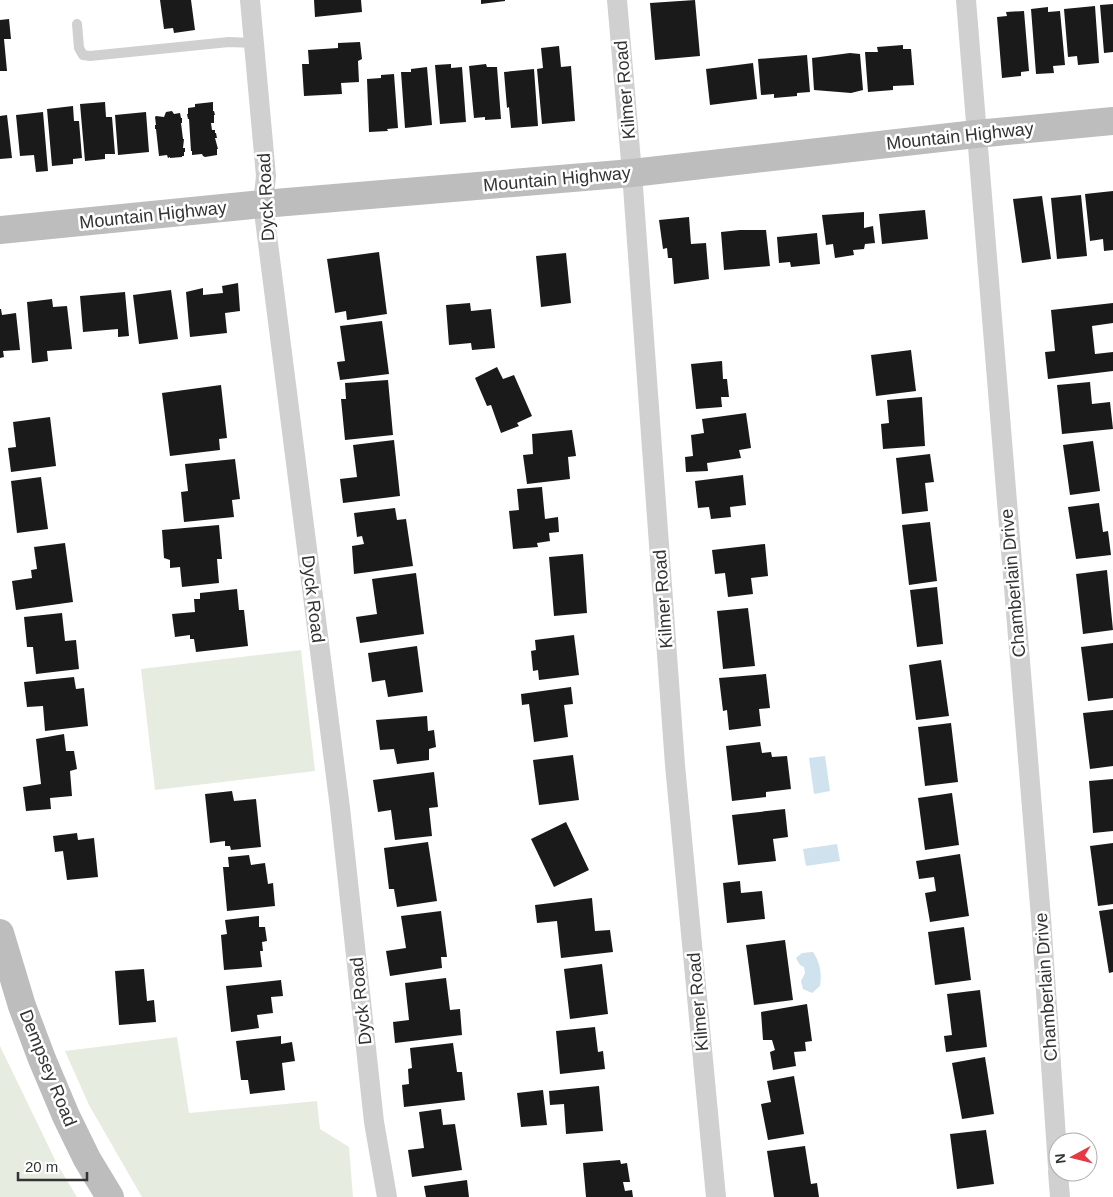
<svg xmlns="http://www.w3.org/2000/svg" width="1113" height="1197" font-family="Arial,sans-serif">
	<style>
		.green { fill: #e6ecdf }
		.water { fill: #cfe2ee }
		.building { fill: #1a1a1a }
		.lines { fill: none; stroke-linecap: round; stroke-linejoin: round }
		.lane { stroke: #d0d0d0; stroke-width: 10 }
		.street { stroke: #d0d0d0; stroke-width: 20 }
		.secondary { stroke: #bdbdbd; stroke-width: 28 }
		.labels { text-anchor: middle; stroke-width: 5; stroke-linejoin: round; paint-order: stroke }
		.street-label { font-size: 18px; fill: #333; stroke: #fff }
	</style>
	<rect width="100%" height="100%" fill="#fff"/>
	<path class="green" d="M 301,650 L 315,771 L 155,790 L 141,669 Z
		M 177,1037 L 189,1113 L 317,1101 L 320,1129 L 349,1147 L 353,1197 L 142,1197 L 89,1105 L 65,1051 Z
		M 0,1046 L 57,1164 L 77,1197 L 0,1197 Z"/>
	<path class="water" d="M 825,756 L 830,791 L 814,794 L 809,758 Z
		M 837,844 L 840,861 L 806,866 L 803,849 Z
		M 813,952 C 820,962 822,974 820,986 L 812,993 L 803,989 L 801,981 L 805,973 L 804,967 L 800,965 L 796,958 L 802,953 Z"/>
	<path class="building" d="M 160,0 L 191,0 L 195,30 L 174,33 L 173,28 L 164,29 Z
		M 314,0 L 361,0 L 362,12 L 315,17 Z
		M 481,0 L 505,0 L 505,1 L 481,4 Z
		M 695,0 L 700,56 L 655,60 L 650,3 Z
		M 1113,4 L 1113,52 L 1104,53 L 1100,5 Z
		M 1095,6 L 1099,63 L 1078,65 L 1077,56 L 1068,57 L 1064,9 Z
		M 1048,7 L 1048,12 L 1060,11 L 1065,65 L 1053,66 L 1054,73 L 1036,74 L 1031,9 Z
		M 1024,11 L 1029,71 L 1021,72 L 1021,76 L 1002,78 L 997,17 L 1007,16 L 1006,12 Z
		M 9,19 L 11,39 L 4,39 L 7,71 L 0,71 L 0,20 Z
		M 360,42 L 362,59 L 358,61 L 359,82 L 341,83 L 342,94 L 304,96 L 302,64 L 309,64 L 308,50 L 338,48 L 338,43 Z
		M 903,45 L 903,49 L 911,49 L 914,85 L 893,86 L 893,90 L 868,92 L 865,52 L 878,52 L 877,47 Z
		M 559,46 L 561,67 L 571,66 L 575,121 L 542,124 L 537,69 L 543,68 L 541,48 Z
		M 850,53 L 860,54 L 863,90 L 851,93 L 814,90 L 812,58 Z
		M 807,55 L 810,92 L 797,93 L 797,96 L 774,98 L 774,94 L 761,95 L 758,59 Z
		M 753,63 L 757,99 L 710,105 L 706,69 Z
		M 451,64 L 451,68 L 462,67 L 466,122 L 440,124 L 435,65 Z
		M 486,64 L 487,67 L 497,67 L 501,119 L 485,120 L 485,117 L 474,118 L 469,66 Z
		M 427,67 L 432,125 L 405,128 L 401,72 L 411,72 L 411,69 Z
		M 534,69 L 538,126 L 511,128 L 509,107 L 507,108 L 504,72 Z
		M 394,74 L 398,128 L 387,129 L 388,131 L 369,132 L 367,79 L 381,78 L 381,75 Z
		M 105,102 L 106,117 L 112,117 L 115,154 L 105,154 L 105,159 L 85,161 L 80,104 Z
		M 213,102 L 213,111 L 214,111 L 215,115 L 214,115 L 214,123 L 211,123 L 212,130 L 215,130 L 215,133 L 216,133 L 217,138 L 215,138 L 218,149 L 217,149 L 217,155 L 205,157 L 203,156 L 202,154 L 192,155 L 192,151 L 191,151 L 189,119 L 188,119 L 187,114 L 188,114 L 188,108 L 195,107 L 195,104 Z
		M 73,106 L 74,121 L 79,121 L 82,158 L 73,159 L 73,164 L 52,166 L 47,109 Z
		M 172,111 L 174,114 L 180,113 L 181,118 L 182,118 L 182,123 L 181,123 L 183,139 L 184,139 L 183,148 L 185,148 L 185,152 L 184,152 L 184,156 L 182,156 L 182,157 L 170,158 L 170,157 L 168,158 L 167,155 L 159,156 L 156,129 L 155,129 L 155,125 L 156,125 L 155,117 L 156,116 L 164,117 L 166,112 Z
		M 43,112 L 48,171 L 36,172 L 34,155 L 20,156 L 16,115 Z
		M 146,112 L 149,152 L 118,155 L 115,115 Z
		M 7,115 L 12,158 L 0,159 L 0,116 Z
		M 1113,191 L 1113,250 L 1104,251 L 1103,239 L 1090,241 L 1085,194 Z
		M 1081,195 L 1087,256 L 1057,259 L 1051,198 Z
		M 1042,196 L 1051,259 L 1022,263 L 1013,199 Z
		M 925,210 L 928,239 L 882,244 L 879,214 Z
		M 864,212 L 864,228 L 873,226 L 875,243 L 865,244 L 864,249 L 853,250 L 854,255 L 835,258 L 833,244 L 826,245 L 822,215 Z
		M 689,217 L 691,244 L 706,243 L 709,279 L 674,284 L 672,258 L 668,258 L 667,248 L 663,249 L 659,220 Z
		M 740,230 L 766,230 L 770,266 L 724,270 L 721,232 Z
		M 817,233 L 820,264 L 791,267 L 790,262 L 779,263 L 777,237 Z
		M 379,252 L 387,314 L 347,320 L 346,311 L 335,313 L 327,259 Z
		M 566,253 L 571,303 L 541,307 L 536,256 Z
		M 238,283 L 240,311 L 225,313 L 227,333 L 190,337 L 186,292 L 203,288 L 203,295 L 223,293 L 222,286 Z
		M 171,290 L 178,339 L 139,344 L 133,295 Z
		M 125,292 L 129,336 L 118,337 L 118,329 L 83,332 L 80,296 Z
		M 52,299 L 53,307 L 67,306 L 72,349 L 47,351 L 48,361 L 32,363 L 27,302 Z
		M 470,303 L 471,311 L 491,309 L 495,348 L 472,350 L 471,343 L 449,345 L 446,305 Z
		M 1113,303 L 1113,323 L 1092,326 L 1095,354 L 1113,352 L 1113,371 L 1048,379 L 1045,352 L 1055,351 L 1051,310 Z
		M 0,309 L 1,309 L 2,315 L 16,313 L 20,350 L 3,351 L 4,357 L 0,358 Z
		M 382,321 L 389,374 L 340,380 L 337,362 L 345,361 L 340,326 Z
		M 911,350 L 916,391 L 876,396 L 871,355 Z
		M 722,361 L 723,379 L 727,379 L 729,397 L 721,397 L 722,407 L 696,409 L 691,364 Z
		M 497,367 L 503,379 L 514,375 L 532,416 L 517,423 L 519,426 L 501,433 L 491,405 L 487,406 L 475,378 Z
		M 388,380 L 393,435 L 345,440 L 341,399 L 346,399 L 345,383 Z
		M 1090,382 L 1092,404 L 1110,402 L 1113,429 L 1062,434 L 1057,385 Z
		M 221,385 L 227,438 L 219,439 L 220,450 L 170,456 L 162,393 Z
		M 922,397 L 925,446 L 883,449 L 881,424 L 889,423 L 887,400 Z
		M 746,413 L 751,448 L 739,450 L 741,458 L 707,463 L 708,471 L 686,472 L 685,457 L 693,456 L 691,435 L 704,433 L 702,419 Z
		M 50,417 L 56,466 L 11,472 L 8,448 L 16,447 L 13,422 Z
		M 572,430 L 576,456 L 568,457 L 570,479 L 527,484 L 523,455 L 533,454 L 532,434 Z
		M 394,440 L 400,496 L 343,503 L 340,479 L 357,477 L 353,445 Z
		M 1093,441 L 1100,491 L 1070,495 L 1063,445 Z
		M 930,454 L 934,482 L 925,483 L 928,511 L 902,514 L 896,458 Z
		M 235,459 L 240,499 L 232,500 L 234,517 L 184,522 L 181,492 L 188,491 L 185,464 Z
		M 743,475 L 746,505 L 730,507 L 731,517 L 711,519 L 709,507 L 698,508 L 695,481 Z
		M 41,477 L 48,529 L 17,533 L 11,481 Z
		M 542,487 L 545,519 L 558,517 L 559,532 L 549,533 L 550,541 L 537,543 L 538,547 L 513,549 L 509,511 L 519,510 L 517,489 Z
		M 1099,503 L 1103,532 L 1108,531 L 1111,555 L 1076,559 L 1068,507 Z
		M 395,508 L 397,520 L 406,519 L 413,566 L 354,574 L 352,546 L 364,544 L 362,536 L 357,537 L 354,513 Z
		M 930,522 L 937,581 L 909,585 L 902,525 Z
		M 219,525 L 222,559 L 217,559 L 219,583 L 182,587 L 180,567 L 170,568 L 170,560 L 164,558 L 162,530 Z
		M 65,543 L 73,602 L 16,610 L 12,581 L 32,578 L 31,570 L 37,569 L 34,547 Z
		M 765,544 L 768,576 L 751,578 L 753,594 L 728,597 L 725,573 L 715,574 L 712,550 Z
		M 583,554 L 587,613 L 554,616 L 549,557 Z
		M 1107,570 L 1113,630 L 1083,634 L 1076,574 Z
		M 416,573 L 424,634 L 360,643 L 356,617 L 377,614 L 372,579 Z
		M 937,587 L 943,644 L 917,647 L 910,590 Z
		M 237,589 L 239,610 L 244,610 L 248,646 L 196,652 L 194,639 L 190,639 L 190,635 L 175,637 L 172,614 L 195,612 L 194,599 L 200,599 L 200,593 Z
		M 748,608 L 755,666 L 723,669 L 717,611 Z
		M 62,613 L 65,641 L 76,640 L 79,669 L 36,674 L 33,647 L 27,647 L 24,617 Z
		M 574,635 L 579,675 L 539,680 L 538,670 L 533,671 L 531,651 L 536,650 L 535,640 Z
		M 1113,643 L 1113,698 L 1088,701 L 1081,647 Z
		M 417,646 L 423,692 L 388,697 L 385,680 L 372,682 L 368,653 Z
		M 941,660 L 949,716 L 916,720 L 909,665 Z
		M 766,674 L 770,708 L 759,709 L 761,726 L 729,730 L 727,710 L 723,711 L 719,678 Z
		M 74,677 L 76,689 L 84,688 L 88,726 L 45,731 L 43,706 L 27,707 L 24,682 Z
		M 571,687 L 573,704 L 564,705 L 568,737 L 534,742 L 529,704 L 522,705 L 521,694 Z
		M 1113,710 L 1113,766 L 1090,769 L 1083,713 Z
		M 427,716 L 428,731 L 434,730 L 436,747 L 429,749 L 429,760 L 397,764 L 394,749 L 380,750 L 376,720 Z
		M 951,723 L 958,782 L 925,786 L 918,727 Z
		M 64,734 L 66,751 L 74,751 L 77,769 L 70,771 L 72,796 L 50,798 L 51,809 L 26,811 L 23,787 L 41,784 L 36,739 Z
		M 760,742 L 762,753 L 771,752 L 772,757 L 787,756 L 791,789 L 766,792 L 766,797 L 732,801 L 726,746 Z
		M 573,755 L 579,800 L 539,805 L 533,760 Z
		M 434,772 L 438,807 L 429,808 L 432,836 L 395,840 L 391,810 L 378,812 L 373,780 Z
		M 1113,779 L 1113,831 L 1093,833 L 1089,781 Z
		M 232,791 L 234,801 L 256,799 L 261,847 L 231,850 L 230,846 L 225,846 L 225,841 L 210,843 L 205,794 Z
		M 952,793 L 959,845 L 925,850 L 918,798 Z
		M 785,809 L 788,837 L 773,839 L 776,861 L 738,865 L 732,815 Z
		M 566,822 L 589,870 L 554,887 L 531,839 Z
		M 77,833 L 78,840 L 94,838 L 98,877 L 67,880 L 63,851 L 55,852 L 53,836 Z
		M 428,842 L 437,901 L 397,907 L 394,889 L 389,889 L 384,848 Z
		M 1113,843 L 1113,904 L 1098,906 L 1090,846 Z
		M 960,854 L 969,916 L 930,922 L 925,893 L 936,891 L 934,877 L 919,879 L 916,861 Z
		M 249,855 L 251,865 L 265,863 L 268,884 L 273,883 L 275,906 L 227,911 L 223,867 L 229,867 L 228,857 Z
		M 740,881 L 741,893 L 762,891 L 765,919 L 727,923 L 723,883 Z
		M 592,898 L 595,931 L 610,930 L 613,952 L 561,958 L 557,921 L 537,923 L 535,905 Z
		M 1113,909 L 1113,972 L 1109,973 L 1099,911 Z
		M 441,911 L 447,957 L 441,957 L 442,968 L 390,976 L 386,951 L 406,948 L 401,916 Z
		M 259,916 L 259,927 L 265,927 L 267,941 L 262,942 L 263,951 L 260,951 L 262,967 L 224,970 L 221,935 L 227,934 L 225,920 Z
		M 964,927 L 971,980 L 935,985 L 928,932 Z
		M 785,940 L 793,1000 L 754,1005 L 746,945 Z
		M 602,964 L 608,1014 L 570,1019 L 564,969 Z
		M 144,969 L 147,1001 L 154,1000 L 156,1022 L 119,1025 L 115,971 Z
		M 446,978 L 450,1010 L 460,1009 L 462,1035 L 395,1043 L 393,1022 L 409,1020 L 405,983 Z
		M 281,980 L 283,996 L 271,997 L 273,1013 L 257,1015 L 259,1028 L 231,1032 L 226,986 Z
		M 980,990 L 987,1047 L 946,1052 L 944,1036 L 952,1035 L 947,994 Z
		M 807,1004 L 812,1041 L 805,1042 L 806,1051 L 794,1052 L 796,1066 L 773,1070 L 770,1052 L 775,1050 L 772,1040 L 763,1040 L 761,1012 Z
		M 595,1027 L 598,1052 L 603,1051 L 605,1069 L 560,1074 L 556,1031 Z
		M 281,1036 L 281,1044 L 292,1042 L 295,1061 L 282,1063 L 285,1090 L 250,1094 L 248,1080 L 241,1080 L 236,1041 Z
		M 453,1043 L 457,1072 L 462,1072 L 465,1100 L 404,1107 L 402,1085 L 409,1084 L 408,1069 L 412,1068 L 410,1048 Z
		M 985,1057 L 994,1114 L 962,1119 L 952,1063 Z
		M 794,1076 L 804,1134 L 768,1140 L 761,1104 L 771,1102 L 767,1081 Z
		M 599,1086 L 603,1131 L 566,1134 L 564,1104 L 550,1105 L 549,1091 Z
		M 543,1090 L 547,1125 L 521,1127 L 517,1093 Z
		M 441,1109 L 443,1125 L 455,1124 L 462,1170 L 412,1177 L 408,1150 L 424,1148 L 419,1112 Z
		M 986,1130 L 994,1184 L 957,1189 L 950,1134 Z
		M 805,1146 L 811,1184 L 817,1183 L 819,1197 L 774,1197 L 767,1151 Z
		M 620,1160 L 621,1164 L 627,1163 L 630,1182 L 623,1182 L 625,1191 L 632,1190 L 633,1197 L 586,1197 L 583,1163 Z
		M 467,1180 L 469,1197 L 426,1197 L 424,1186 Z"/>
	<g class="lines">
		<path class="lane" d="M 77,24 L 79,48 L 83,55 L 90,56 L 229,42 L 254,43"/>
		<path class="street" d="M 250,0 L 266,176 L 263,204 L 340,808 L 374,1122 L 387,1197
			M 617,0 L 632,173 L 675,765 L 716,1197
			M 966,0 L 1041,918 L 1058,1167
			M 1058,1172 L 1060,1197"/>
		<path class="secondary" d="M 0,230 L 263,204 L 632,173 L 976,134 L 1113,121
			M 0,933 L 22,1006 L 42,1059 L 66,1116 L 87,1159 L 110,1197"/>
	</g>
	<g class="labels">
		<g class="street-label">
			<text transform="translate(625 90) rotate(-95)" y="6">Kilmer Road</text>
			<text transform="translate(960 136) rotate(-6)" y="6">Mountain Highway</text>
			<text transform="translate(557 179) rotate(-5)" y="6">Mountain Highway</text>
			<text transform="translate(266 197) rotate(-93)" y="6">Dyck Road</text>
			<text transform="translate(153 215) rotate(-6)" y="6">Mountain Highway</text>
			<text transform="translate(1013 583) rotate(-95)" y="6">Chamberlain Drive</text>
			<text transform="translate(313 599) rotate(83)" y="6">Dyck Road</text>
			<text transform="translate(663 599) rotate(-94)" y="6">Kilmer Road</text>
			<text transform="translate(1046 987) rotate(-94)" y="6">Chamberlain Drive</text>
			<text transform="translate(361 1001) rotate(-96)" y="6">Dyck Road</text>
			<text transform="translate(698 1002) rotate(-95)" y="6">Kilmer Road</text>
			<text transform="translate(48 1068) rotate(68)" y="6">Dempsey Road</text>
		</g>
	</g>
	<g transform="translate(1073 1157) rotate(263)"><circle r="24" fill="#ffffff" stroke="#adadad"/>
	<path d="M0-4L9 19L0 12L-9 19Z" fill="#e63946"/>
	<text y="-8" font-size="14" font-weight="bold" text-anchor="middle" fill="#333333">N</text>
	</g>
	<path d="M18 1172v8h69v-8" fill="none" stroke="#333333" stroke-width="2.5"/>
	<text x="25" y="1172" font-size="15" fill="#333333" stroke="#ffffff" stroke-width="4" paint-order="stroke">20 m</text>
</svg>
